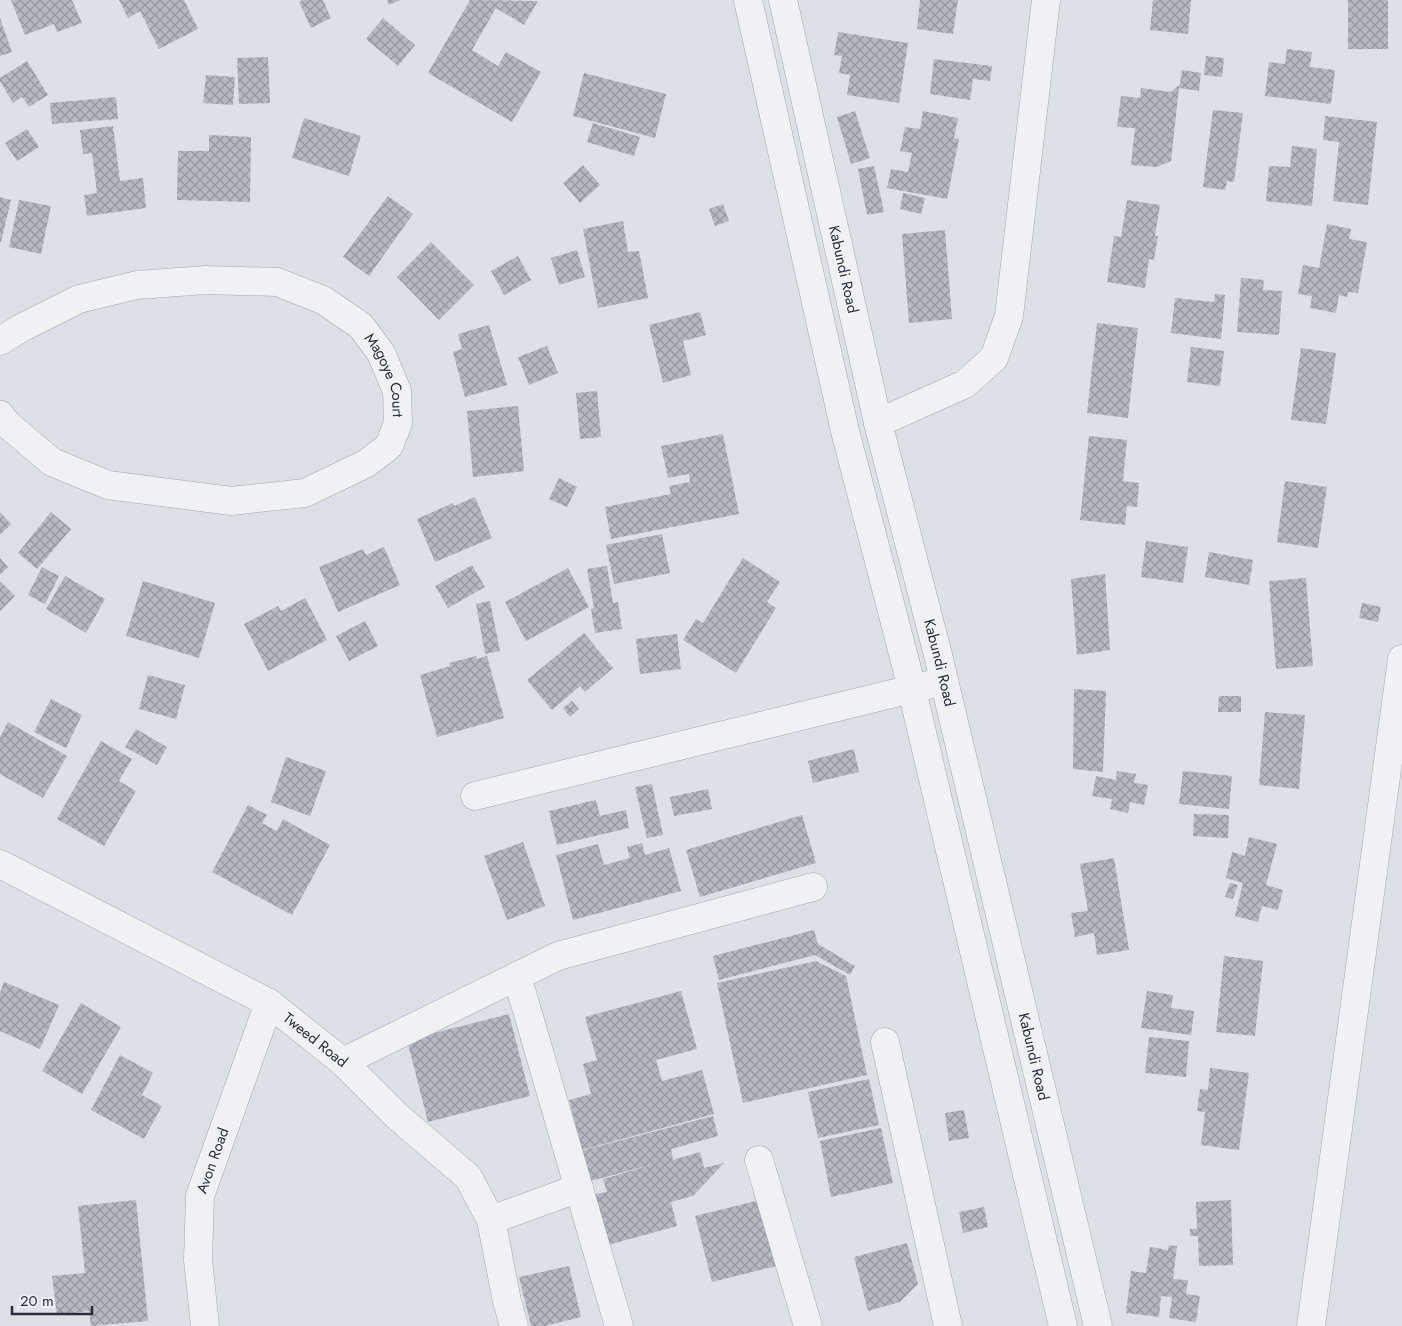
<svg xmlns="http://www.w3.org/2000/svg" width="1402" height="1326" font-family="Jost,sans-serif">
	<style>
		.building { fill: url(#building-cross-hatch) }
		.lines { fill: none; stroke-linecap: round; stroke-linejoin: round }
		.minor-casing { stroke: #a3a7af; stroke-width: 29 }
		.minor { stroke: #eff1f4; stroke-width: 28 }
		.labels { text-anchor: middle; stroke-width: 4; stroke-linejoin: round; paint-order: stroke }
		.street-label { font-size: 15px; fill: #282e3b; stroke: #eceff4 }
	</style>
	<defs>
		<pattern id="building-cross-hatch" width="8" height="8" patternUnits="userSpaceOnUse" patternTransform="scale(1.25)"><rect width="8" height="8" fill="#b5b9c2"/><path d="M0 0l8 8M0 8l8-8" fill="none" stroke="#93979f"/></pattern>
	</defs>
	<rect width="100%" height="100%" fill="#dde0e6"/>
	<path class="building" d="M 11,0 L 72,0 L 82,23 L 57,32 L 54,24 L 25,35 Z
		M 119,0 L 184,0 L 198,29 L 159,49 L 140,11 L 128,18 Z
		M 302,0 L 323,0 L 331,18 L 311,28 L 299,2 Z
		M 387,0 L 400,0 L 389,5 Z
		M 470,0 L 538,1 L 524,25 L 496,8 L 472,50 L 498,66 L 506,52 L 541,72 L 512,122 L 428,73 Z
		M 920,0 L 958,0 L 953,34 L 917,29 Z
		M 1153,0 L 1191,0 L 1188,34 L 1150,30 Z
		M 1348,0 L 1388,0 L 1388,49 L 1348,49 Z
		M 0,18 L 12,52 L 0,56 Z
		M 383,18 L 415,45 L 398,66 L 366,39 Z
		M 838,32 L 908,43 L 899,103 L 847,95 L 850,75 L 839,73 L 842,56 L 834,55 Z
		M 1287,49 L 1312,52 L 1310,67 L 1335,70 L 1331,104 L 1265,96 L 1269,62 L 1285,64 Z
		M 1206,56 L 1224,58 L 1222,77 L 1204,75 Z
		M 268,57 L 270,103 L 239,104 L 237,58 Z
		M 934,59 L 992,66 L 990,81 L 973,79 L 970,100 L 930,94 Z
		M 27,61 L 48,95 L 29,107 L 22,97 L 13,103 L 0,81 L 0,78 Z
		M 1182,70 L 1201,73 L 1199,91 L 1179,88 L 1171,161 L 1157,167 L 1131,165 L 1135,128 L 1117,127 L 1121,96 L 1140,98 L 1141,88 L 1171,92 L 1180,84 Z
		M 584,73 L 666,94 L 655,138 L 573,116 Z
		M 206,75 L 235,77 L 233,105 L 203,103 Z
		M 116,97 L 118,119 L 52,124 L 50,103 Z
		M 1213,110 L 1243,113 L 1234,182 L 1227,181 L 1225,190 L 1203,187 Z
		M 855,111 L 870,158 L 851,164 L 837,117 Z
		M 923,111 L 958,118 L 954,138 L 959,139 L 947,199 L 887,188 L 891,169 L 908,172 L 912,153 L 900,151 L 905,127 L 920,129 Z
		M 1325,116 L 1377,122 L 1368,205 L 1333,201 L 1339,142 L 1323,140 Z
		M 304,118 L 361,136 L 349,176 L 292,158 Z
		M 593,123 L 640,137 L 634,156 L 587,142 Z
		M 113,126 L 120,181 L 143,178 L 146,208 L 87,216 L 84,195 L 97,193 L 92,153 L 83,154 L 80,130 Z
		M 27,129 L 39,147 L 17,161 L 5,143 Z
		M 209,135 L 251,137 L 250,202 L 177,200 L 178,151 L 209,151 Z
		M 1292,146 L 1317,149 L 1312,206 L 1266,201 L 1269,166 L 1290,167 Z
		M 583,165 L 600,185 L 580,203 L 563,183 Z
		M 874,166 L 884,212 L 867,215 L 858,169 Z
		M 903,193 L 925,198 L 921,214 L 900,209 Z
		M 388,196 L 413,214 L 369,276 L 343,257 Z
		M 0,197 L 11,200 L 1,242 L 0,242 Z
		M 19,200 L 51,206 L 41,254 L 9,247 Z
		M 1127,200 L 1160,205 L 1155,236 L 1158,236 L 1154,260 L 1149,259 L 1145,288 L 1107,282 L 1114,236 L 1121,237 Z
		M 723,204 L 729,221 L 715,226 L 709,209 Z
		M 623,221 L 628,252 L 639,251 L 648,298 L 598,308 L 583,229 Z
		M 1327,224 L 1351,229 L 1349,239 L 1367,242 L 1358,293 L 1348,292 L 1347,297 L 1339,295 L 1336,313 L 1310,308 L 1312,296 L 1298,294 L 1303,265 L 1319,268 Z
		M 945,230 L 952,319 L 909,323 L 902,234 Z
		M 431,242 L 474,285 L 439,320 L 397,277 Z
		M 577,250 L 585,277 L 559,285 L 551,258 Z
		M 518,256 L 531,280 L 504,295 L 491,271 Z
		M 1241,278 L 1264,280 L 1263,290 L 1282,291 L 1279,335 L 1237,332 Z
		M 1215,294 L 1225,295 L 1221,339 L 1171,333 L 1175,298 L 1214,302 Z
		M 700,312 L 706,335 L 683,341 L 691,375 L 663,383 L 649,325 Z
		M 1097,323 L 1138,328 L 1128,418 L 1087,413 Z
		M 489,325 L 507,385 L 465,397 L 453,352 L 462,349 L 458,334 Z
		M 547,346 L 558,373 L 529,385 L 518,357 Z
		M 1191,347 L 1224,351 L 1220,386 L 1187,382 Z
		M 1301,348 L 1336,353 L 1326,424 L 1291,420 Z
		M 597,391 L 601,437 L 580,439 L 576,393 Z
		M 518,406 L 524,471 L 473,477 L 467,411 Z
		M 723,434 L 739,514 L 611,539 L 605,507 L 671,494 L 669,486 L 690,482 L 689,474 L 668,478 L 661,446 Z
		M 1089,436 L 1127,440 L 1123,481 L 1139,483 L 1137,507 L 1127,506 L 1125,525 L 1080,520 Z
		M 559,478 L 577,487 L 567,507 L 549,499 Z
		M 1285,481 L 1327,487 L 1318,548 L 1277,542 Z
		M 475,497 L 492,538 L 435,562 L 417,519 L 453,503 L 454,506 Z
		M 0,512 L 11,524 L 0,535 Z
		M 51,512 L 71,529 L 37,569 L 18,553 Z
		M 662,534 L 670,573 L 614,584 L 606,545 Z
		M 1146,541 L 1188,547 L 1183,583 L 1141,577 Z
		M 384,547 L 400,585 L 338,612 L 319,567 L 363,549 L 366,555 Z
		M 1209,552 L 1253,560 L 1249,585 L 1205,577 Z
		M 0,558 L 8,567 L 0,575 Z
		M 743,558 L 780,582 L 767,602 L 776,608 L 736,673 L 683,640 L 696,619 L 703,623 Z
		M 472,565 L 485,587 L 448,608 L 435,586 Z
		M 607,566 L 613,603 L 618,602 L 622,629 L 595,633 L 591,609 L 594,608 L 587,569 Z
		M 42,567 L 59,576 L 45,604 L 28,595 Z
		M 568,568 L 589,607 L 526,641 L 505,602 Z
		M 1105,574 L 1110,650 L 1077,655 L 1071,579 Z
		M 65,576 L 105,599 L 86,633 L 46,609 Z
		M 1306,578 L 1313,666 L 1276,669 L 1269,581 Z
		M 0,581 L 15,596 L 0,611 Z
		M 143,581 L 215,603 L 199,658 L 126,636 Z
		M 305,598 L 327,640 L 268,671 L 244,624 L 278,606 L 281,611 Z
		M 490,601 L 500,651 L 485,654 L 476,604 Z
		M 1362,603 L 1381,607 L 1378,622 L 1359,618 Z
		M 365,621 L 378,646 L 349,661 L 336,636 Z
		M 584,633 L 613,668 L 585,692 L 580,686 L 552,710 L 527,680 Z
		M 677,634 L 681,669 L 640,674 L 636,639 Z
		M 476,656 L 477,659 L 487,656 L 504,718 L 437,737 L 420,675 L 450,666 L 449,663 Z
		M 148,675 L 185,685 L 176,719 L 139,709 Z
		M 1074,689 L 1106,691 L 1103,772 L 1073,769 Z
		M 1219,696 L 1241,696 L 1241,712 L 1218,712 Z
		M 51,699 L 82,715 L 66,748 L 34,732 Z
		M 572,701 L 579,709 L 570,717 L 563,708 Z
		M 1265,712 L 1305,715 L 1299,789 L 1259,785 Z
		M 8,722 L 67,756 L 43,798 L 0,774 L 0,737 Z
		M 136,729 L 167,747 L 157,765 L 125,747 Z
		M 101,741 L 132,759 L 119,781 L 136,791 L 104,846 L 57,819 Z
		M 854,749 L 859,772 L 813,783 L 808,761 Z
		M 286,757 L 326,771 L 310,816 L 271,802 Z
		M 1117,771 L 1136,774 L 1134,783 L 1148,785 L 1144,805 L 1130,802 L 1128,813 L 1110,809 L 1112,799 L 1092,796 L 1096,776 L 1116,780 Z
		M 1183,771 L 1232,776 L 1229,809 L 1179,804 Z
		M 652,784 L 663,835 L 647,838 L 635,787 Z
		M 708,789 L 712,809 L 674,816 L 670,797 Z
		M 596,800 L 600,816 L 626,810 L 629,828 L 557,845 L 549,811 Z
		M 248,805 L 267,815 L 262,823 L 277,831 L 283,819 L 330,845 L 292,915 L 212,872 Z
		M 1194,814 L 1229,815 L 1228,838 L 1193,836 Z
		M 802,815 L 816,863 L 700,897 L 686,850 Z
		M 1249,837 L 1277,844 L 1266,885 L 1283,890 L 1278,910 L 1262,906 L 1258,922 L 1235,916 L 1243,883 L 1226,878 L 1232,852 L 1245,856 Z
		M 523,842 L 545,906 L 507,920 L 484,856 Z
		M 642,843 L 645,855 L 669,848 L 681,891 L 573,920 L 556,855 L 598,844 L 604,865 L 630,858 L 627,847 Z
		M 1114,858 L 1129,950 L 1097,955 L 1094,933 L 1075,937 L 1071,913 L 1088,911 L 1080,864 Z
		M 1230,883 L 1238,885 L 1233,899 L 1225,897 Z
		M 814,930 L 818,944 L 855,966 L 850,975 L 815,955 L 719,980 L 713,956 Z
		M 1224,956 L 1263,961 L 1255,1036 L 1216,1032 Z
		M 816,961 L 846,976 L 867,1075 L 743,1103 L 717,983 Z
		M 4,982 L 59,1005 L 40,1049 L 0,1031 L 0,993 Z
		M 681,991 L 697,1049 L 656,1060 L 662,1081 L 702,1070 L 714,1114 L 582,1150 L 569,1100 L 591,1094 L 583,1064 L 597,1060 L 585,1017 Z
		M 1147,991 L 1173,995 L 1171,1008 L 1194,1011 L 1191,1035 L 1141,1028 Z
		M 81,1003 L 121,1027 L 82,1094 L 42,1071 Z
		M 509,1014 L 530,1096 L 428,1122 L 407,1040 Z
		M 1149,1037 L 1189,1041 L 1186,1077 L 1145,1073 Z
		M 120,1055 L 153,1073 L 142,1095 L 162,1106 L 144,1139 L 91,1110 Z
		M 1210,1068 L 1249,1073 L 1239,1150 L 1201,1145 L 1205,1112 L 1197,1111 L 1200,1089 L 1208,1090 Z
		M 869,1079 L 879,1125 L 818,1138 L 808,1092 Z
		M 964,1110 L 969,1138 L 949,1141 L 945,1113 Z
		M 713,1116 L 718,1136 L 671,1149 L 673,1160 L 700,1152 L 704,1168 L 724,1163 L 693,1196 L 671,1202 L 677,1226 L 608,1245 L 595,1194 L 607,1192 L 603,1179 L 658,1163 L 587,1182 L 580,1151 Z
		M 881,1128 L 893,1183 L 831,1197 L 820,1141 Z
		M 768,1198 L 784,1264 L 712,1282 L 695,1216 Z
		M 136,1200 L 148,1321 L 91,1326 L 89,1311 L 57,1315 L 52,1276 L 85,1273 L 78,1206 Z
		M 1231,1200 L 1233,1265 L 1199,1266 L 1198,1236 L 1190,1236 L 1190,1229 L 1197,1229 L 1196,1202 Z
		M 984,1207 L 988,1227 L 963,1233 L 959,1212 Z
		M 907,1243 L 918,1284 L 900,1302 L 868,1311 L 854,1257 Z
		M 1169,1245 L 1177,1246 L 1173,1279 L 1188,1280 L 1186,1294 L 1200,1296 L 1196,1322 L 1169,1318 L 1172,1297 L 1161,1296 L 1159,1317 L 1126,1313 L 1131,1271 L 1146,1273 L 1150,1247 L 1168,1250 Z
		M 569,1266 L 581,1317 L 545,1326 L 531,1326 L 519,1277 Z"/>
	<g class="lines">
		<g class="minor-casing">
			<g id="minor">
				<path d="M 748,0 L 845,431 L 906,665 L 1063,1326"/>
				<path id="s1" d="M 783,0 L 878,423 L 938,655 L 1098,1326"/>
				<path id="s2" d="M 0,341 L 21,328 L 79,299 L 137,285 L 206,280 L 277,282 L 323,300 L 361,326 L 381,353 L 397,391 L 398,423 L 389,446 L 367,463 L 305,493 L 231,501 L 108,485 L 52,462 L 7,424 L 0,415"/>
				<path d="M 878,423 L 965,384 L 994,358 L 1009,316 L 1046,0"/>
				<path d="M 475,796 L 928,685"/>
				<path id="s3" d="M 0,864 L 269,1003 L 343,1062 L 398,1117 L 468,1177 L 491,1220 L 507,1301 L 514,1326"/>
				<path d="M 517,976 L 619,1326"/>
				<path d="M 885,1042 L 948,1326"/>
				<path d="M 343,1062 L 558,956 L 813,887"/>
				<path d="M 759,1160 L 808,1326"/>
				<path d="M 491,1220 L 579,1188"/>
				<path id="s4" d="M 205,1326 L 198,1260 L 200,1196 L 269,1003"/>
				<path d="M 1311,1326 L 1402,659"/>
			</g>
		</g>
		<use href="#minor" class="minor"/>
	</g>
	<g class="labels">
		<g class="street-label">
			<text dy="5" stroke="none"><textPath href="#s1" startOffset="276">Kabundi Road</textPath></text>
			<text dy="5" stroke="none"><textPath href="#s2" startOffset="441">Magoye Court</textPath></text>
			<text dy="5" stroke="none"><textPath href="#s1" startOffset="681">Kabundi Road</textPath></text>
			<text dy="5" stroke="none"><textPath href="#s3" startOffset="362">Tweed Road</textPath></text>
			<text dy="5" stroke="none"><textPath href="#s1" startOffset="1086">Kabundi Road</textPath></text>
			<text dy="5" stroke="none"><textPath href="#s4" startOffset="168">Avon Road</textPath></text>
		</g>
	</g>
	<path d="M12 1306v8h80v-8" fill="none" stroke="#282e3b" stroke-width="2.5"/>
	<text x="20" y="1306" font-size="15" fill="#282e3b" stroke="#eceff4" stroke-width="4" paint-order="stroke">20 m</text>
</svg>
